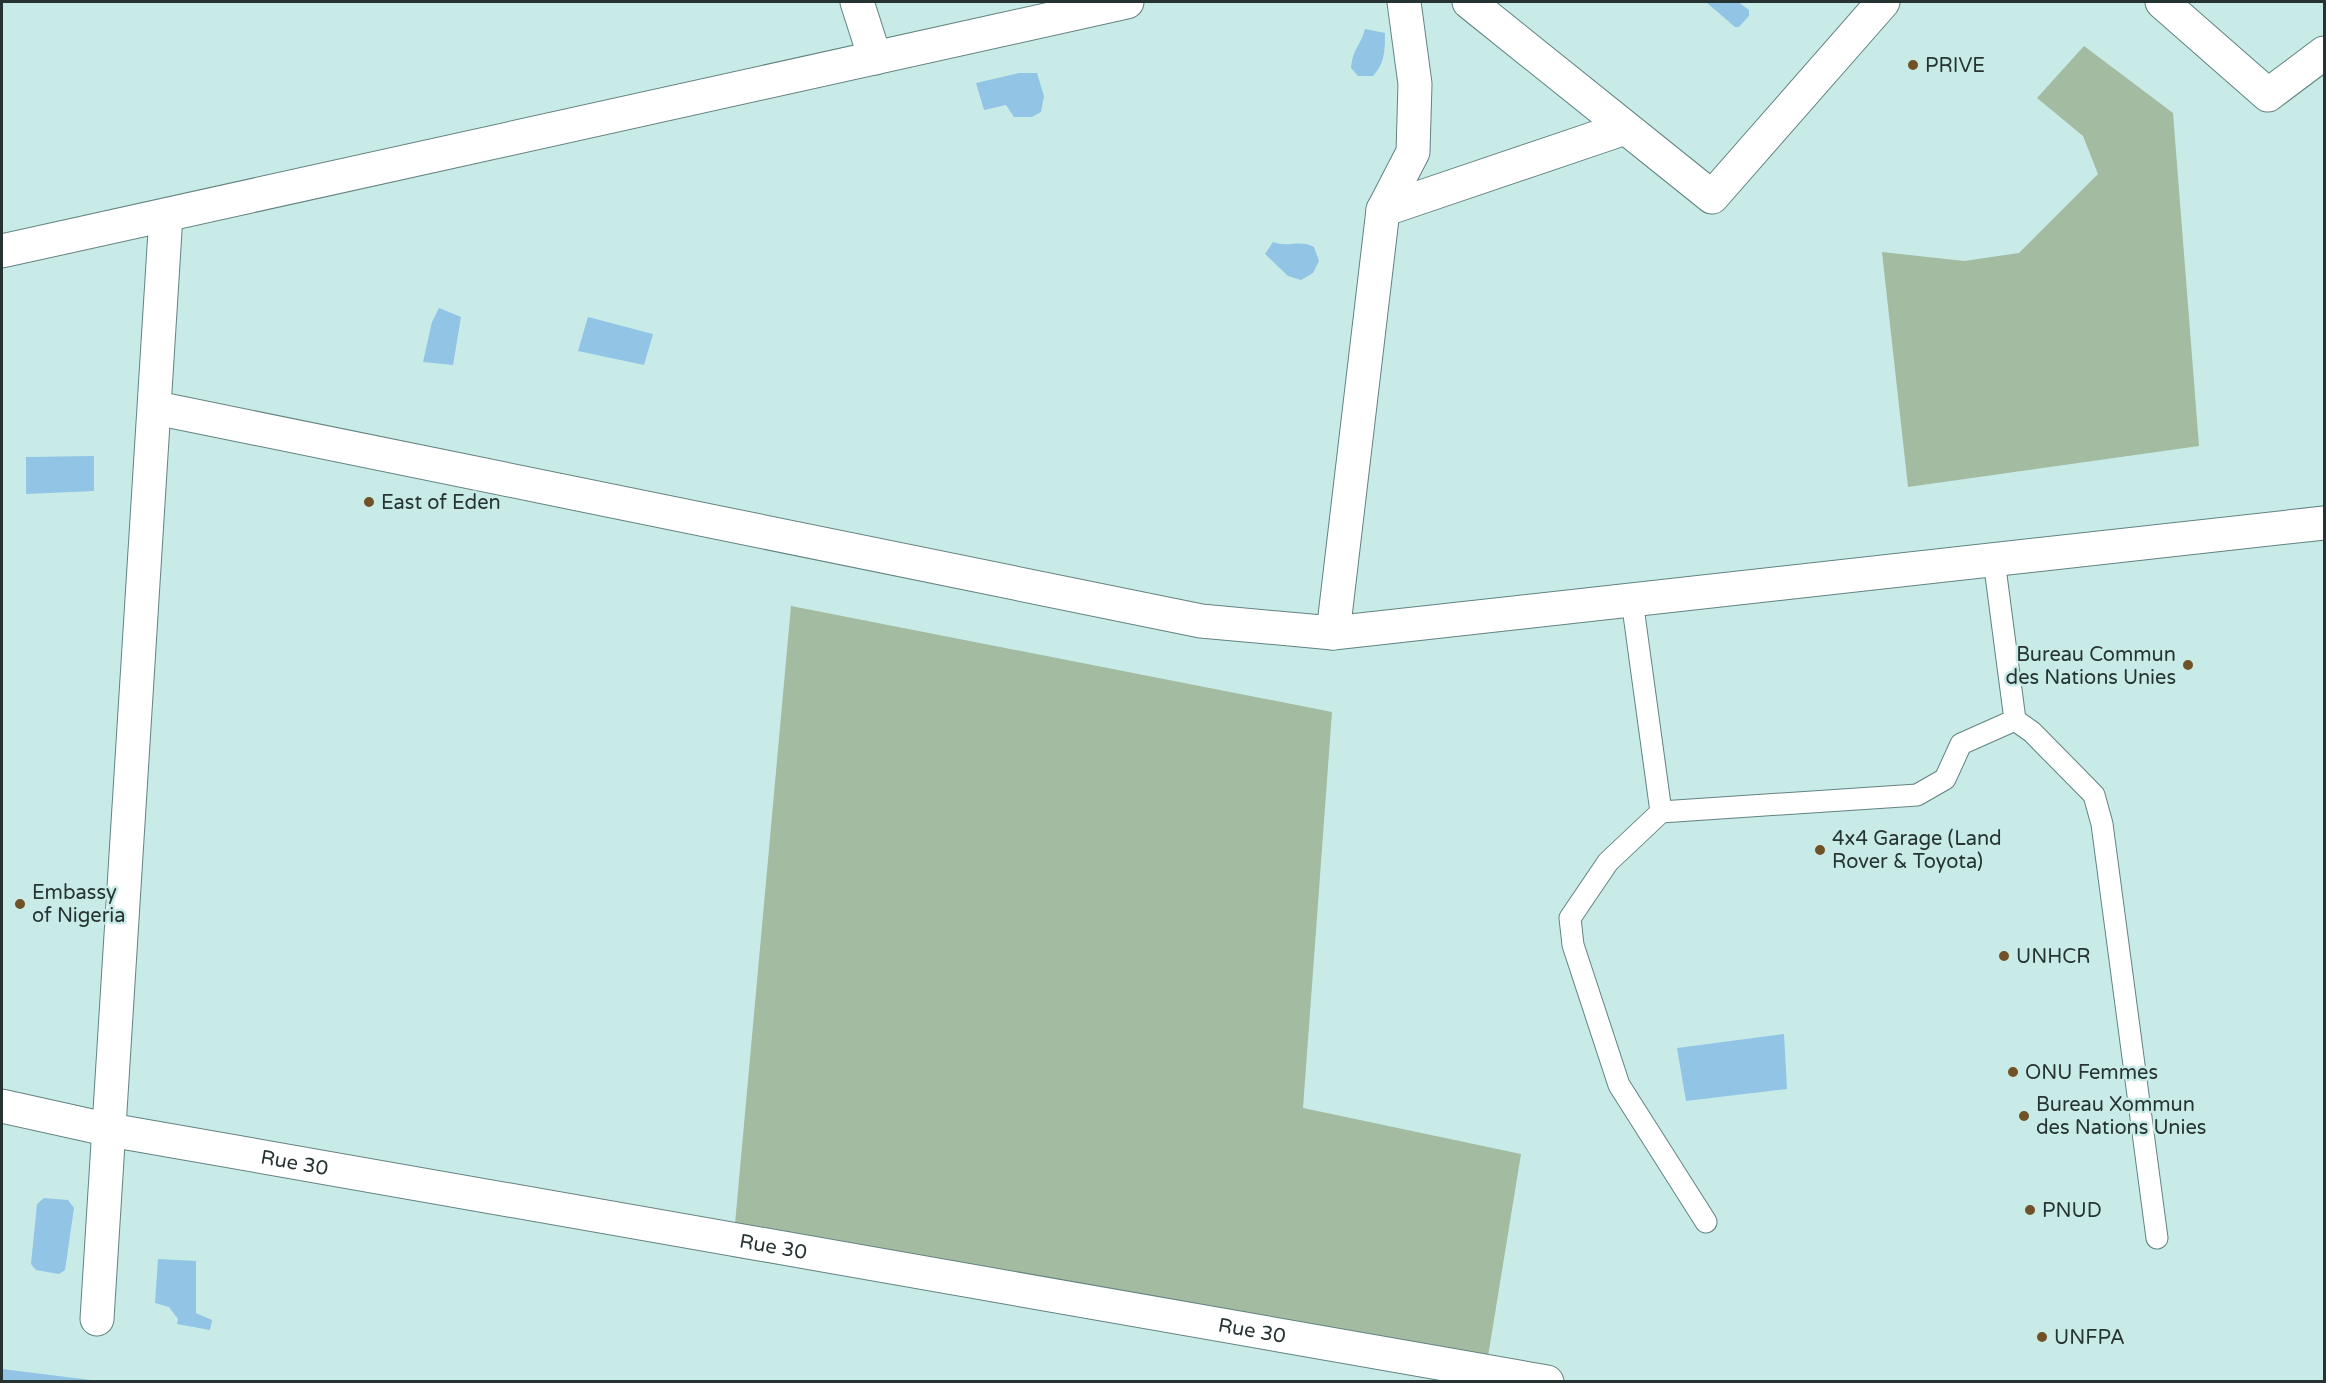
<svg xmlns="http://www.w3.org/2000/svg" width="2326" height="1383" font-family="'Varela Round',sans-serif">
	<style>
		.green { fill: #a2bba1 }
		.water { fill: #91c4e5 }
		.lines { fill: none; stroke-linecap: round; stroke-linejoin: round }
		.service-casing { stroke: #628280; stroke-width: 23 }
		.minor-casing { stroke: #628280; stroke-width: 35 }
		.service { stroke: #fff; stroke-width: 21 }
		.minor { stroke: #fff; stroke-width: 33 }
		.poi-dot { fill: #705226; stroke: #c8ebe8; stroke-width: 2 }
		.labels { text-anchor: middle; stroke-width: 5; stroke-linejoin: round; paint-order: stroke }
		.poi-label { font-size: 20px; fill: #263333; stroke: #c8ebe8; text-anchor: start }
		.street-label { font-size: 20px; fill: #263333; stroke: #c8ebe8 }
	</style>
	<rect width="100%" height="100%" fill="#c8ebe8"/>
	<path class="green" d="M 2084,46 L 2173,113 L 2199,446 L 1908,487 L 1882,252 L 1964,261 L 2019,253 L 2098,174 L 2083,136 L 2037,98 Z
		M 791,606 L 1332,712 L 1303,1108 L 1521,1154 L 1484,1381 L 732,1257 Z"/>
	<path class="water" d="M 1706,2 L 1738,2 L 1749,10 L 1749,16 L 1739,27 L 1735,27 Z
		M 1365,29 L 1385,33 C 1385,50 1385,63 1373,76 L 1358,76 L 1351,68 C 1353,48 1360,47 1365,29 Z
		M 1019,73 L 1037,73 L 1044,96 L 1041,112 L 1032,117 L 1014,117 L 1006,105 L 984,110 L 976,83 Z
		M 1273,242 C 1288,248 1300,239 1314,247 L 1319,261 L 1313,273 L 1301,280 L 1288,276 L 1265,254 Z
		M 439,308 L 461,317 L 453,365 L 423,362 L 432,322 Z
		M 588,317 L 653,334 L 644,365 L 578,351 Z
		M 94,456 L 94,491 L 26,494 L 26,457 Z
		M 1784,1034 L 1787,1089 L 1686,1101 L 1677,1048 Z
		M 44,1198 L 68,1200 L 74,1208 L 65,1270 L 59,1274 L 36,1270 L 31,1264 L 37,1204 Z
		M 158,1259 L 196,1261 L 196,1313 L 212,1320 L 210,1330 L 177,1324 L 178,1319 L 169,1307 L 155,1303 Z
		M 2,1369 L 99,1381 L 2,1381 Z"/>
	<g class="lines">
		<g class="service-casing">
			<path id="service" d="M 1994,560 L 2015,720 L 2032,732 L 2094,795 L 2102,824 L 2157,1238
				M 1632,600 L 1661,812 L 1608,862 L 1570,918 L 1573,945 L 1619,1085 L 1706,1222
				M 1661,812 L 1917,795 L 1945,779 L 1961,744 L 2015,720"/>
		</g>
		<g class="minor-casing">
			<g id="minor">
				<path d="M 857,2 L 875,58"/>
				<path d="M 1469,2 L 1712,197 L 1883,2"/>
				<path d="M 2162,2 L 2268,95 L 2324,53"/>
				<path d="M 1383,210 L 1413,152 L 1415,84 L 1404,2"/>
				<path d="M 2,251 L 1127,2"/>
				<path d="M 156,408 L 1201,621 L 1333,633 L 2324,523"/>
				<path d="M 1333,633 L 1383,210 L 1625,128"/>
				<path id="s1" d="M 2,1106 L 110,1130 L 1547,1382"/>
				<path d="M 97,1319 L 166,215"/>
			</g>
		</g>
		<use href="#service" class="service"/>
		<use href="#minor" class="minor"/>
	</g>
	<g class="poi-dot">
		<circle cx="1913" cy="65" r="6"/>
		<circle cx="369" cy="502" r="6"/>
		<circle cx="2188" cy="665" r="6"/>
		<circle cx="1820" cy="850" r="6"/>
		<circle cx="20" cy="904" r="6"/>
		<circle cx="2004" cy="956" r="6"/>
		<circle cx="2013" cy="1072" r="6"/>
		<circle cx="2024" cy="1116" r="6"/>
		<circle cx="2030" cy="1210" r="6"/>
		<circle cx="2042" cy="1337" r="6"/>
	</g>
	<g class="labels">
		<g class="poi-label">
			<text x="1925" y="72">PRIVE</text>
			<text x="381" y="509">East of Eden</text>
			<text x="2176" y="661" text-anchor="end">Bureau Commun<tspan x="2176" dy="23">des Nations Unies</tspan></text>
			<text x="1832" y="845">4x4 Garage (Land<tspan x="1832" dy="23">Rover &amp; Toyota)</tspan></text>
			<text x="32" y="899">Embassy<tspan x="32" dy="23">of Nigeria</tspan></text>
			<text x="2016" y="963">UNHCR</text>
			<text x="2025" y="1079">ONU Femmes</text>
			<text x="2036" y="1111">Bureau Xommun<tspan x="2036" dy="23">des Nations Unies</tspan></text>
			<text x="2042" y="1217">PNUD</text>
			<text x="2054" y="1344">UNFPA</text>
		</g>
		<g class="street-label">
			<text dy="7" stroke="none"><textPath href="#s1" startOffset="298">Rue 30</textPath></text>
			<text dy="7" stroke="none"><textPath href="#s1" startOffset="784">Rue 30</textPath></text>
			<text dy="7" stroke="none"><textPath href="#s1" startOffset="1270">Rue 30</textPath></text>
		</g>
	</g>
	<rect width="2326" height="1383" fill="none" stroke="#263333" stroke-width="6"/>
</svg>
